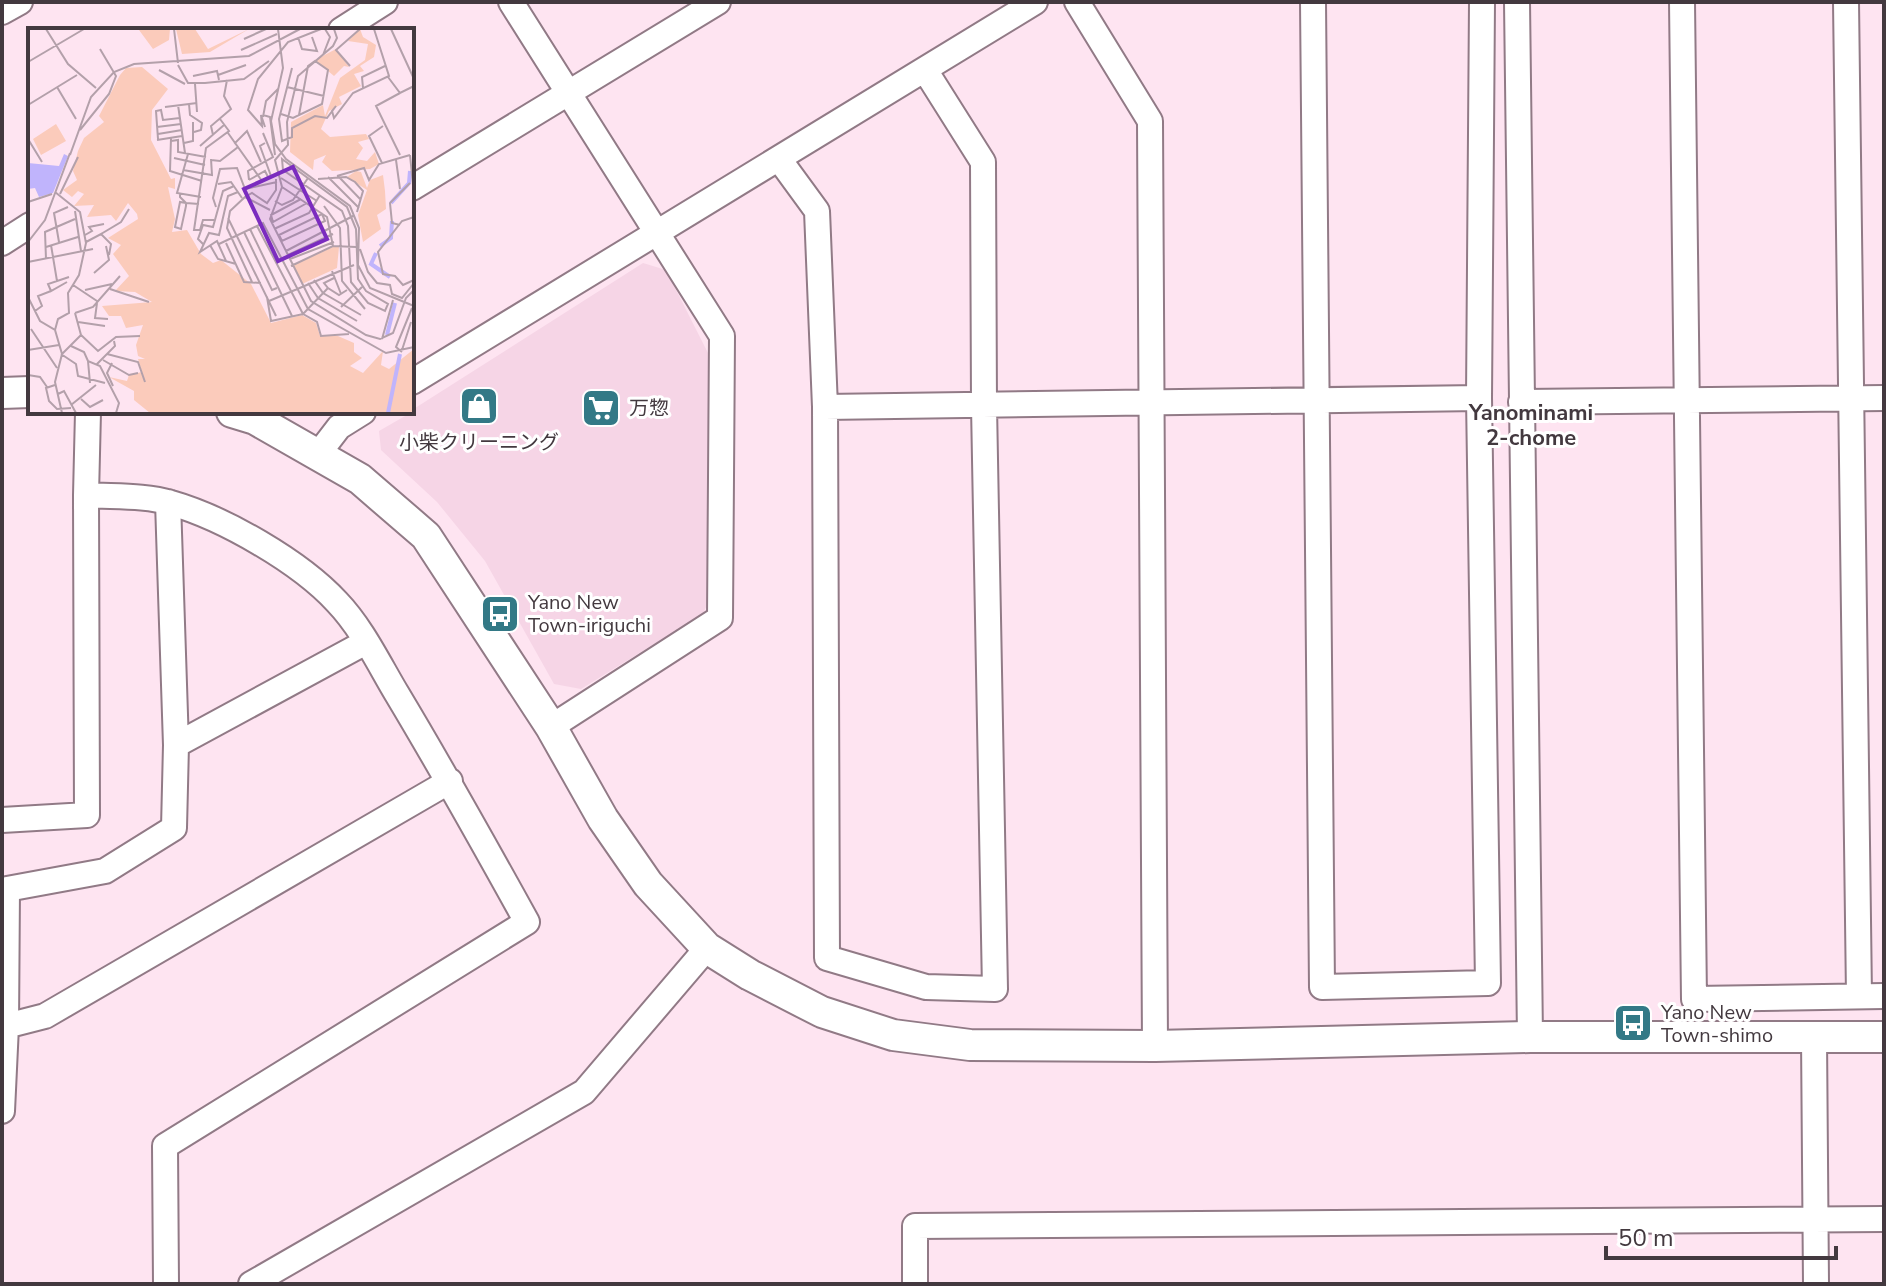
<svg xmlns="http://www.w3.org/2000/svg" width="1886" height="1286" font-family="'Nunito Sans','Noto Sans JP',sans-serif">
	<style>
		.built { fill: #f6d5e6 }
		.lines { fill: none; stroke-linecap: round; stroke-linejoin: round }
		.minor-casing { stroke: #917a86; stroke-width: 28 }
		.tertiary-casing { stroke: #917a86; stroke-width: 34 }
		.minor { stroke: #fff; stroke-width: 24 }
		.tertiary { stroke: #fff; stroke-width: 30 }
		.labels { text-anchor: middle; stroke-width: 6; stroke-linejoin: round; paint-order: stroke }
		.poi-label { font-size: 20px; fill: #43393f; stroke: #fff; text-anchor: start }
		.neighbourhood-label { font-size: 22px; font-weight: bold; fill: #43393f; stroke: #fff }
		.inset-river { fill: none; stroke: #c0b4fc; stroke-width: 4 }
		.inset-road { fill: none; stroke: #b3a0aa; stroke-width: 2 }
		.view { fill: #7b2cbf; fill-opacity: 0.15; stroke: #7b2cbf; stroke-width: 4 }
		.inset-edge { fill: none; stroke: #43393f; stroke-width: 4 }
	</style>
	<rect width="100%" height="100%" fill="#fee4f1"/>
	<path class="built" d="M 643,263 L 666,270 L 710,357 L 713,591 L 703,614 L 581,689 L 554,684 L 485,561 L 437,502 L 381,450 L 379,431 L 412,412 L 412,410 Z"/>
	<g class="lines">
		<g class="minor-casing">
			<path id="minor" d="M 511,2 L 722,336 L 720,618 L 551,727
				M 1077,2 L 1150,121 L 1155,1046
				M 1313,2 L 1322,987 L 1488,983 L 1479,398 L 1482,2
				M 1517,2 L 1530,1037
				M 1682,2 L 1694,999 L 1884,996
				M 1846,2 L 1859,996
				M 2,12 L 20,2
				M 341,30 L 385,2
				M 779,159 L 817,211 L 825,407 L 827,958 L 926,987 L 995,989 L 984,406 L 983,162 L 925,70
				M 412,188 L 718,2
				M 2,243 L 30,225
				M 412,382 L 1035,2
				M 1521,402 L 1884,398
				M 825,407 L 1479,398
				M 319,453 L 339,427 L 363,412
				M 86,495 C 113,497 145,495 171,503 C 224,518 300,562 337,602 C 362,628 379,664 397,694 C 442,769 485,846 527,922 L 165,1146 L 166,1284
				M 176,745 L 366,642
				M 2,820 L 87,815 L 86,495 L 88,412
				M 6,1026 L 45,1016 L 450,781
				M 1814,1037 L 1816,1284
				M 2,1111 L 6,1026 L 7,889 L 105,871 L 174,828 L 176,745 L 168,502
				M 251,1284 L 584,1092 L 707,948
				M 915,1284 L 915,1226 L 1884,1219"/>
		</g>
		<g class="tertiary-casing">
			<path id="tertiary" d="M 2,393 L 30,392
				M 232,412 L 255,419 L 360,479 L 426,536 L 551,727 L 603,819 L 648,884 L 707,948 L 750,975 L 822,1012 L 893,1035 L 970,1045 L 1155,1046 L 1530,1037 L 1884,1037"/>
		</g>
		<use href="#minor" class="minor"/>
		<use href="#tertiary" class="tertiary"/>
	</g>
	<defs>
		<g id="shop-square" transform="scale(2)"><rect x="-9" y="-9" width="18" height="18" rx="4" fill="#337986" stroke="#fff"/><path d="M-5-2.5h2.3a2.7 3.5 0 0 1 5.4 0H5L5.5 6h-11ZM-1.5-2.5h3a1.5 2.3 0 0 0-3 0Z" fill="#fff"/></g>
		<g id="supermarket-square" transform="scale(2)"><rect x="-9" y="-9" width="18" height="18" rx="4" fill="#337986" stroke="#fff"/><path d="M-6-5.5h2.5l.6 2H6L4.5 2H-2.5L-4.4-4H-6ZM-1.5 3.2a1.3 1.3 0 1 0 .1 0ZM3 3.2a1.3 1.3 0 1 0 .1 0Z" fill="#fff"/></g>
		<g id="bus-square" transform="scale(2)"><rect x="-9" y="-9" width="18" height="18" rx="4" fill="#337986" stroke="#fff"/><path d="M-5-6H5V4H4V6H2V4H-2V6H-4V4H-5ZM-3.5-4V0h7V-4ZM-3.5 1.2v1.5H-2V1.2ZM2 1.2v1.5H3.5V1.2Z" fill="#fff"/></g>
	</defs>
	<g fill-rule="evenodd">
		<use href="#shop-square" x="479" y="406"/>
		<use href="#supermarket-square" x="601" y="408"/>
		<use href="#bus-square" x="500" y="614"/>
		<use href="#bus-square" x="1633" y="1023"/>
	</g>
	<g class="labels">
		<g class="poi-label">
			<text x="629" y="415">万惣</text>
			<text x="479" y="449" text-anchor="middle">小柴クリーニング</text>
			<text x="528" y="609">Yano New<tspan x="528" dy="23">Town-iriguchi</tspan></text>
			<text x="1661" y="1019">Yano New<tspan x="1661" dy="23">Town-shimo</tspan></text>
		</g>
		<g class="neighbourhood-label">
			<text x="1531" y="420">Yanominami<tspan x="1531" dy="25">2-chome</tspan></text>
		</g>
	</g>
	<g transform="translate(28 28)">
		<rect width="386" height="386" fill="#fee4f1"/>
		<path d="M 142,1 L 141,12 L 125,21 L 111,2 ZM 148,1 L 167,1 L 180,21 L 221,1 L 182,24 L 154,26 ZM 332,1 L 335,9 L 348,17 L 346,29 L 332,38 L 336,43 L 326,46 L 333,58 L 311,69 L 314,76 L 301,83 L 293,101 L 302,109 L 338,106 L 341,111 L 330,114 L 335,120 L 328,131 L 339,133 L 347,124 L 351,136 L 342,141 L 304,143 L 294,134 L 298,127 L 286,132 L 285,142 L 262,124 L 263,94 L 295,77 L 297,88 L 312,50 L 337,32 L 340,16 L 320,13 ZM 308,21 L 321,39 L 316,38 L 306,48 L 287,32 ZM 114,39 L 140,61 L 124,82 L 123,112 L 143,151 L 147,150 L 147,161 L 140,159 L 147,191 L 144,204 L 159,202 L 173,226 L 185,235 L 193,232 L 223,256 L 243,295 L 274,287 L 288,295 L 292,308 L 310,308 L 326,315 L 326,324 L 334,330 L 322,338 L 335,345 L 355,323 L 353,337 L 361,341 L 386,321 L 386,385 L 122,385 L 106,372 L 106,363 L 81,349 L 99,353 L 101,347 L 114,344 L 110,331 L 117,331 L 110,328 L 108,317 L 115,297 L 98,300 L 93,288 L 81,288 L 74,278 L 124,274 L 107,264 L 87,263 L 101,248 L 85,226 L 93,217 L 80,210 L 110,191 L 109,186 L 100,175 L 88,193 L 83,187 L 59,189 L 66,177 L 46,178 L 56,166 L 50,163 L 44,169 L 35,162 L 49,152 L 45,143 L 50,123 L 56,110 L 76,94 L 71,88 L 92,47 L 98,40 ZM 28,96 L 38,113 L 13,127 L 5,111 ZM 328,143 L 333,144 L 339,160 L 342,152 L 355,147 L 357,163 L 358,181 L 349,187 L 353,201 L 335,214 L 330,187 L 339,162 L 319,149 ZM 305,219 L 311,219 L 309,240 L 274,256 L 265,237 Z" fill="#fbcbbb"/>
		<path d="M 36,126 L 40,128 L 25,165 L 11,169 L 7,160 L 0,161 L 0,135 L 31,138 Z" fill="#c0b4fc"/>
		<path class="inset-river" d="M 363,175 L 381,155 L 382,143M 352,218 L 363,210 L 364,193M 348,225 L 343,236 L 362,249M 359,307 L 367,275M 360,385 L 372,326"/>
		<path class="inset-road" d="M 18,1 L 40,36 L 68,60M 146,1 L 150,35M 250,1 L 255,40 L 243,93 L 247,116 L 258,131 L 322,178 L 331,200 L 330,237 L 342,260 L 386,278M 306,1 L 309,10 L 305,18 L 270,48 L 259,94 L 260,117 L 247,132 L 254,159 L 242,191 L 283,273 L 338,307 L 352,311 L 365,305 L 378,270 L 386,262M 363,1 L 386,51M 270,9 L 274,21 L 289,23 L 284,9M 216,11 L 238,1M 213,22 L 249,6M 295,27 L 302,9 L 297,1M 0,34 L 56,1M 150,37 L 160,55 L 177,55 L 216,51 L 241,33M 322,38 L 308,22 L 332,1M 264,40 L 251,91 L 254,113 L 264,109 L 264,100 L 287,88 L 299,90 L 308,78 L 304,83 L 306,90 L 325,65 L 361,48 L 346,1M 131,42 L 157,56M 190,47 L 218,37M 165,48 L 189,43 L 191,52M 360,49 L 372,65 L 386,58M 167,56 L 169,84M 29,59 L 48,91M 259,59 L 296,68M 335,60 L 334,49 L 357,38M 372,65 L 348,78 L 372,127M 161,76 L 162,87 L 174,95 L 173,102 L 166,104M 0,77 L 49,47M 150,77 L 157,125M 137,79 L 169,75M 253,86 L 265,90 L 294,76 L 300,42 L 287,33 L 280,38 L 271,87M 235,87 L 242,89 L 247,127M 235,89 L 238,73 L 250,61M 129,99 L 153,96M 237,99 L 233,87 L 234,98 L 220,82 L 230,51 L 260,14 L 293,1M 52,102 L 81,66 L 88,48 L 72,21M 200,105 L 234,153M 130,106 L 154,102M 185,107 L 183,98 L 203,81 L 196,68 L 199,52M 143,110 L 142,143 L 174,153M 0,111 L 14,134M 130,111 L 128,83 L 133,82 L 135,92 L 152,90M 129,112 L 154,108M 143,113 L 150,112 L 150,124 L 178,129M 156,115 L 165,113 L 165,94M 172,118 L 196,97M 160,126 L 149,165 L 173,169M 42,127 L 63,69 L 86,44 L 106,36 L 221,28 L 272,1M 382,127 L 386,167M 146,130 L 177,137M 254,131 L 319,179 L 328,201 L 330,251 L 338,263 L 360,276 L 357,283 L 340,275 L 323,254 L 320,198 L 314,183 L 255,142 ZM 183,132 L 192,133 L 210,119 L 207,115 L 219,103 L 233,134M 368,132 L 372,161M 354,135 L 341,108 L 355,98M 155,142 L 184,147 L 183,131M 309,148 L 336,140 L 341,152 L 351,136 L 382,127M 300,149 L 331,180M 311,149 L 333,172M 253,150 L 289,173M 290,151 L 318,149 L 327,154 L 335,163 L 329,184M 221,152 L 220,143 L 245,129 L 235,105M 221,152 L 237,143 L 240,149M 234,153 L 243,148 L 232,118 L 237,115M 190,156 L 203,154 L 214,170M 254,159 L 299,189 L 305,218M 32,166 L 50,129M 152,166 L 152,169 L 158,175 L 158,178 L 153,201 L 147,199 L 152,174 L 158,175 L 171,176M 217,169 L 224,165 L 239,175 L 248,162 L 248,151M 273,171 L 243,187 L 245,194 L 279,175M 247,173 L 254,177 L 265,172 L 280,150M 0,174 L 24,166M 296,178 L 312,200 L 314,253 L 337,281M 188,179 L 185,170 L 192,141 L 209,140 L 217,161 L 249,154M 47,183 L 53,223M 294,186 L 297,193 L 254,213 L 251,207 ZM 386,189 L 374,193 L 350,224 L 355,246 L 367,248 L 375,257 L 386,252M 200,190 L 248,288M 186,192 L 175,192 L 172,202 L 166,202 L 178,120 L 201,103 L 192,91M 372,197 L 364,195 L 362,175 L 382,155M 229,198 L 275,286 L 300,260M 222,201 L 264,288M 246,201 L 281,185 L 292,167M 216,204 L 244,262 L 249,260M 73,206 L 93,194 L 101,181M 57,207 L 64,203 L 61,199 L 76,196M 0,214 L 17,192 L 42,125M 31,214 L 26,185 L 40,179M 58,214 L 73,206 L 83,216 L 81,227M 198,215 L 216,254 L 233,255M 175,216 L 170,211 L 175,197 L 185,199 L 195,163 L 206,158M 191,216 L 235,195 L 280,281 L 358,325 L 386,319M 23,217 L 29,253M 182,217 L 190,231 L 208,236M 18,219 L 50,209M 332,221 L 340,244 L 349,255 L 362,257 L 364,266 L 374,270 L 386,255M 258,223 L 325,188M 260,227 L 305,206M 18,231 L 17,204 L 47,191M 262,231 L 306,214M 198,233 L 189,213 L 172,224 L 181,205 L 191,207 L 200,168 L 210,164M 0,234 L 65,221M 263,238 L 305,218 L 328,219M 304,243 L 313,266M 66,245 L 81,232 L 78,218M 306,250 L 296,255 L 300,260 L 311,267 L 319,262M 286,252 L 295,265 L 333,287M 39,254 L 23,263 L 20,256 L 41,249M 224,254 L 199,200 L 202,183 L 217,169 L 242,182M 280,255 L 290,270 L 329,293M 45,257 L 69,273M 82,261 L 121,274M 57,262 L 84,256M 0,269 L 12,293 L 27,302 L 34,326 L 27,354 L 34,385M 239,269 L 243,293 L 275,286 L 289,294 L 293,308 L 321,306M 241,273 L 326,237M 69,275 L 67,290 L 80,291M 313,279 L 334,259M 7,283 L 14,278 L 10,268 L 23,263M 47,285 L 53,307 L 70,323 L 88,309 L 112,308M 47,285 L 65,279 L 92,248M 50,294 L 77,298M 3,301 L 29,340M 27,302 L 30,291 L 41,285 L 40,265 L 51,247 L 58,215 L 52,184 L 27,164M 354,311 L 365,272M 43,318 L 56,324 L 60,333M 0,322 L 31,317M 374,322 L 383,294M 374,324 L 368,319 L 384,280M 33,326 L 48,336 L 50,348 L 77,355M 34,326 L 53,307M 79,326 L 110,334 L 117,354M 75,332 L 101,347 L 110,345M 84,335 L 79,345 L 85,358M 69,336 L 87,318 L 86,313M 0,347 L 12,349 L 19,359M 62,355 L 60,333 L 72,338 L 91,375 L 88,385M 27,357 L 18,360 L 21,373 L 29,381 L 43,380M 30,366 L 36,363 L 48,385M 53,371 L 62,379 L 75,372M 43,377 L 68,357"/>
		<path class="view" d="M 265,139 L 299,211 L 250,233 L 216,161 Z"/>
		<rect width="386" height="386" class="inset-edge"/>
	</g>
	<rect width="1886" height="1286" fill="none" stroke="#43393f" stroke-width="8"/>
	<path d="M1606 1246v12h230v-12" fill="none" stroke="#43393f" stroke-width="4"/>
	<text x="1618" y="1246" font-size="24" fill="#43393f" stroke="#ffffff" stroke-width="6" paint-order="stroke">50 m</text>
</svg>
